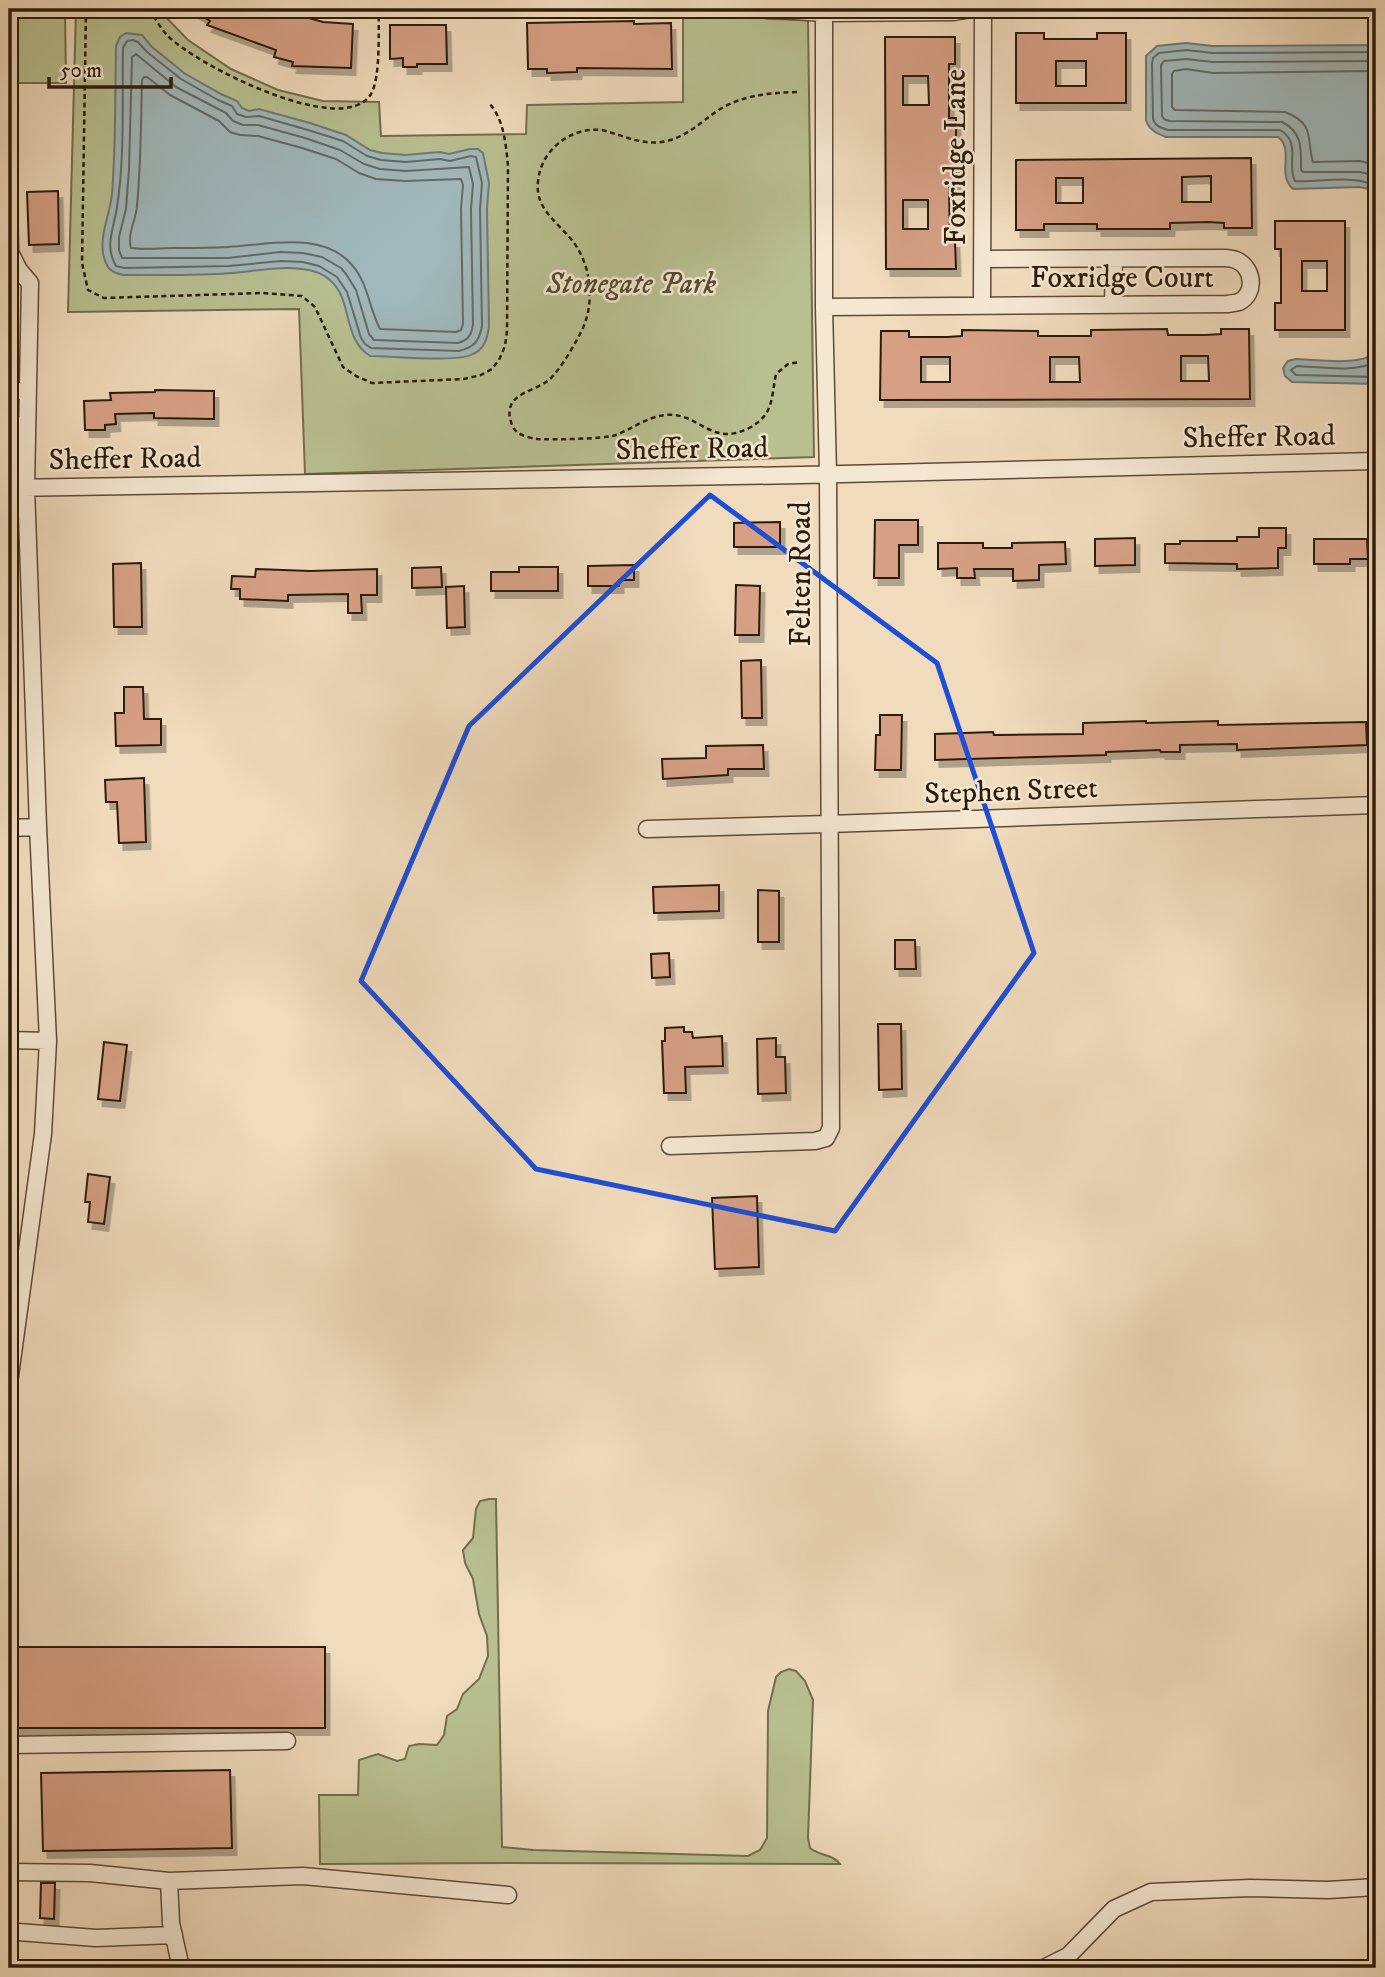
<svg xmlns="http://www.w3.org/2000/svg" width="1385" height="1977" font-family="'IM FELL DW Pica',serif">
	<style>
		.green { fill: #b8c091; stroke: #726e4d; stroke-width: 2 }
		.water { fill: #a0b8bb; stroke: #727974; stroke-width: 2 }
		.lines { fill: none; stroke-linecap: round; stroke-linejoin: round }
		.shore { stroke: #666a62; stroke-width: 2 }
		.building { fill: #d7a085; stroke: #2c1b09; stroke-width: 2; fill-rule: evenodd; filter: url(#shadow) }
		.minor-casing { stroke: #5d4b36; stroke-width: 19 }
		.path { stroke: #2c1b09; stroke-width: 2.5; stroke-dasharray: 5 3.5; stroke-linecap: butt }
		.minor { stroke: #f5e8d3; stroke-width: 16 }
		.marked { fill: none; stroke: #1d4ed8; stroke-width: 5; stroke-linejoin: round }
		.labels { text-anchor: middle; stroke-width: 5; stroke-linejoin: round; paint-order: stroke }
		.street-label { font-size: 30px; fill: #2c1b09; stroke: #f5e8d3 }
		.park-label { font-size: 30px; font-style: italic; fill: #564d32; stroke: #f5e8d3 }
	</style>
	<defs>
		<filter id="shadow"><feDropShadow dx="4.5" dy="7" stdDeviation="0" flood-color="#0004"/></filter>
	</defs>
	<rect width="100%" height="100%" fill="#f0dbbc"/>
	<filter id="stains"><feTurbulence type="fractalNoise" baseFrequency=".00286" numOctaves="4"/><feColorMatrix values="0 0 0 0 .2 0 0 0 0 .09 0 0 0 0 .02 0 0 0 .5 -.17"/></filter>
	<radialGradient id="worn" r=".72"><stop offset=".6" stop-color="#630" stop-opacity="0"/><stop offset="1" stop-color="#630" stop-opacity=".3"/></radialGradient>
	<path class="green" d="M 9,9 L 65,9 L 66,83 L 9,83 Z
		M 76,9 L 158,9 L 188,40 L 231,69 L 278,90 L 323,101 L 379,102 L 381,136 L 526,134 L 527,105 L 683,102 L 683,9 L 717,9 L 769,19 L 808,20 L 814,457 L 305,474 L 299,309 L 68,312 Z
		M 489,1499 L 496,1499 L 502,1847 L 533,1850 L 748,1856 L 760,1850 L 767,1838 L 768,1711 L 776,1677 L 781,1672 L 789,1669 L 796,1671 L 805,1681 L 813,1700 L 808,1838 L 810,1848 C 819,1856 833,1854 840,1864 L 505,1863 L 320,1864 L 319,1795 L 358,1795 L 359,1760 L 378,1754 L 397,1761 L 405,1759 L 409,1746 L 419,1744 L 437,1745 L 444,1735 L 447,1716 L 457,1709 L 463,1694 L 479,1679 L 488,1656 L 487,1636 L 479,1614 L 473,1579 L 465,1563 L 463,1550 L 473,1538 L 476,1509 L 480,1501 Z"/>
	<path class="water" d="M 126,33 L 142,35 L 151,46 L 184,73 L 221,94 L 237,101 L 242,108 L 249,111 L 259,109 L 310,123 L 346,135 L 370,150 L 382,153 L 405,155 L 440,152 L 449,154 L 470,149 L 478,149 L 483,153 L 489,183 L 487,209 L 489,327 C 487,338 485,349 473,354 C 457,363 392,356 370,356 C 342,338 353,301 331,281 C 324,274 312,270 302,269 C 279,266 255,271 232,273 C 196,276 159,275 123,275 C 110,272 106,268 103,253 C 100,234 110,214 112,194 C 116,145 115,95 116,46 L 120,37 Z
		M 1186,43 L 1213,46 L 1376,45 L 1376,201 L 1368,189 L 1360,187 L 1293,189 C 1276,174 1295,150 1278,137 L 1166,137 C 1156,133 1149,130 1146,120 L 1146,56 L 1157,46 Z
		M 1376,353 L 1376,384 L 1292,382 L 1285,376 L 1283,368 L 1288,361 L 1296,359 C 1318,360 1359,366 1376,353 Z"/>
	<g class="lines">
		<path class="shore" d="M 133,40 L 138,42 L 147,52 L 181,79 L 218,100 L 232,106 L 237,114 L 246,117 L 259,116 L 308,130 L 343,141 L 367,156 L 381,160 L 406,162 L 440,159 L 450,161 L 471,156 L 476,157 L 482,183 L 480,209 L 482,326 C 479,342 474,347 459,351 L 371,348 L 365,344 L 361,338 L 347,292 L 337,277 L 319,266 L 303,262 L 281,261 L 229,266 L 125,268 L 116,266 C 104,246 114,228 117,207 C 125,156 122,100 123,48 L 127,41 Z
			M 1376,52 L 1213,53 L 1186,50 L 1159,53 L 1153,58 L 1152,64 L 1153,119 C 1155,126 1161,128 1168,130 L 1280,130 C 1302,143 1286,163 1295,181 C 1315,183 1363,173 1376,188
			M 136,54 L 176,87 L 226,113 L 233,121 L 243,125 L 258,125 L 305,138 L 340,150 L 364,164 L 380,169 L 406,171 L 469,167 L 473,184 L 471,209 L 473,325 C 471,336 468,340 458,343 L 374,340 L 369,334 L 356,290 L 346,274 L 341,268 L 322,257 L 303,253 L 280,252 L 228,258 L 122,258 L 119,250 L 119,237 L 126,209 L 129,169 L 132,57 Z
			M 1376,61 L 1213,62 L 1186,59 L 1164,61 L 1161,65 L 1162,116 L 1164,119 L 1169,121 L 1282,122 C 1303,132 1301,150 1301,170 L 1303,172 L 1360,172 L 1376,176
			M 1376,71 L 1213,73 L 1186,69 L 1174,71 L 1172,74 L 1172,107 L 1175,110 L 1285,112 C 1316,124 1306,139 1313,162 L 1360,161 L 1376,165
			M 144,77 L 147,77 L 170,95 L 219,121 L 230,132 L 240,135 L 258,136 L 302,148 L 336,159 L 359,173 L 376,179 L 405,181 L 461,179 L 463,185 L 461,209 L 463,324 L 461,330 L 456,332 L 380,329 C 369,308 368,283 352,265 C 323,230 267,245 228,247 C 210,248 192,248 174,248 C 160,248 144,250 131,248 C 127,234 136,220 137,206 C 141,164 141,122 142,80 Z
			M 1376,362 C 1353,373 1321,367 1297,366 L 1291,370 L 1296,375 L 1376,377"/>
	</g>
	<path class="building" d="M 191,9 L 277,9 L 323,22 L 353,24 L 351,68 L 292,66 L 293,62 L 274,57 L 276,50 L 207,25 L 210,21 Z
		M 634,21 L 634,24 L 671,23 L 672,69 L 577,68 L 577,72 L 547,73 L 547,69 L 528,69 L 527,23 Z
		M 390,25 L 446,25 L 447,64 L 417,64 L 417,67 L 403,67 L 403,58 L 390,59 Z
		M 1016,33 L 1044,33 L 1044,39 L 1097,39 L 1097,33 L 1126,33 L 1126,103 L 1016,103 ZM 1056,61 L 1086,61 L 1086,86 L 1056,86 Z
		M 885,37 L 955,37 L 955,64 L 949,64 L 949,118 L 956,118 L 956,188 L 949,188 L 950,241 L 955,241 L 956,269 L 886,269 ZM 903,76 L 928,76 L 929,105 L 903,105 ZM 903,200 L 928,200 L 928,229 L 903,229 Z
		M 1251,158 L 1252,228 L 1224,228 L 1224,223 L 1208,222 L 1170,223 L 1170,229 L 1097,229 L 1097,224 L 1044,224 L 1044,230 L 1016,230 L 1016,160 ZM 1211,176 L 1211,202 L 1182,202 L 1182,177 ZM 1056,178 L 1083,178 L 1083,203 L 1056,203 Z
		M 58,191 L 59,244 L 29,245 L 27,192 Z
		M 1275,221 L 1345,221 L 1345,330 L 1275,330 L 1275,303 L 1281,303 L 1281,249 L 1275,249 ZM 1302,261 L 1327,261 L 1327,291 L 1302,291 Z
		M 1167,329 L 1168,335 L 1206,335 L 1221,334 L 1221,329 L 1249,329 L 1250,399 L 880,400 L 881,331 L 909,331 L 909,337 L 947,337 L 962,336 L 962,330 L 1038,331 L 1038,336 L 1091,336 L 1091,330 ZM 1181,356 L 1208,356 L 1209,381 L 1181,381 ZM 921,357 L 950,357 L 950,382 L 921,382 ZM 1050,357 L 1079,357 L 1080,382 L 1050,382 Z
		M 155,390 L 214,391 L 214,419 L 154,418 L 154,413 L 115,414 L 116,424 L 105,425 L 105,430 L 85,430 L 84,401 L 111,400 L 110,393 L 155,392 Z
		M 875,520 L 918,520 L 918,545 L 899,545 L 899,578 L 874,578 Z
		M 780,522 L 780,547 L 734,547 L 734,523 Z
		M 1259,528 L 1286,528 L 1286,548 L 1278,548 L 1278,568 L 1237,569 L 1237,564 L 1165,563 L 1165,544 L 1180,544 L 1180,541 L 1237,541 L 1237,537 L 1259,537 Z
		M 1135,538 L 1135,565 L 1095,566 L 1095,539 Z
		M 1314,539 L 1367,539 L 1368,559 L 1350,559 L 1350,564 L 1314,564 Z
		M 1065,542 L 1066,564 L 1039,565 L 1039,580 L 1013,581 L 1013,569 L 974,569 L 975,578 L 957,578 L 957,568 L 938,569 L 938,543 L 983,543 L 983,548 L 1012,548 L 1012,543 Z
		M 141,563 L 142,627 L 114,627 L 113,564 Z
		M 634,565 L 634,580 L 619,580 L 619,586 L 588,586 L 588,566 Z
		M 441,567 L 442,587 L 412,588 L 412,568 Z
		M 519,567 L 558,567 L 558,591 L 491,591 L 491,572 L 519,572 Z
		M 256,569 L 310,571 L 377,569 L 377,595 L 361,595 L 362,613 L 348,613 L 348,594 L 288,595 L 288,601 L 240,599 L 240,589 L 231,589 L 232,576 L 255,577 Z
		M 736,585 L 760,586 L 759,635 L 735,635 Z
		M 464,586 L 465,627 L 447,628 L 446,587 Z
		M 761,660 L 762,718 L 742,718 L 741,661 Z
		M 124,687 L 143,687 L 144,719 L 161,719 L 161,745 L 116,746 L 115,713 L 124,713 Z
		M 880,715 L 902,715 L 901,770 L 875,770 L 876,735 L 880,735 Z
		M 1146,721 L 1146,723 L 1218,721 L 1218,725 L 1366,722 L 1367,745 L 1237,750 L 1237,744 L 1180,745 L 1180,752 L 1161,752 L 1160,750 L 1106,752 L 1106,755 L 935,760 L 935,734 L 993,732 L 994,735 L 1083,734 L 1083,723 Z
		M 763,745 L 764,769 L 728,769 L 728,775 L 663,779 L 662,759 L 706,758 L 706,746 Z
		M 144,778 L 146,842 L 119,843 L 117,802 L 106,802 L 105,780 Z
		M 719,885 L 719,911 L 654,913 L 653,887 Z
		M 758,890 L 779,891 L 779,942 L 758,942 Z
		M 895,940 L 915,940 L 916,969 L 895,969 Z
		M 669,953 L 670,977 L 652,978 L 651,954 Z
		M 878,1024 L 901,1024 L 902,1089 L 879,1090 Z
		M 684,1027 L 684,1032 L 692,1032 L 693,1038 L 722,1036 L 723,1066 L 685,1067 L 686,1093 L 664,1093 L 662,1041 L 665,1041 L 665,1028 Z
		M 776,1038 L 776,1057 L 785,1057 L 786,1093 L 758,1094 L 757,1039 Z
		M 104,1042 L 127,1045 L 120,1101 L 98,1099 Z
		M 88,1174 L 110,1177 L 104,1224 L 88,1222 L 90,1202 L 85,1202 Z
		M 757,1196 L 759,1267 L 715,1269 L 712,1198 Z
		M 16,1647 L 325,1647 L 325,1728 L 16,1728 Z
		M 230,1770 L 232,1848 L 43,1851 L 41,1773 Z
		M 41,1883 L 55,1883 L 54,1919 L 40,1918 Z"/>
	<g class="lines">
		<g class="minor-casing">
			<path id="minor" d="M 762,9 L 824,13 L 954,12 L 972,9
				M 9,200 L 10,252 L 19,270 L 30,283 L 26,487 L 38,827 L 48,1041 L 43,1134 L 9,1383
				M 982,305 L 983,9
				M 1113,305 L 1114,259
				M 824,307 L 1228,304 C 1232,303 1236,303 1239,302 C 1257,293 1253,267 1236,260 C 1234,259 1227,258 1225,258 L 982,259
				M 9,391 L 28,391
				M 9,425 L 27,425
				M 9,488 L 801,475 L 1376,461
				M 9,828 L 38,827
				M 647,829 L 829,824 L 1376,805
				M 9,1040 L 48,1041
				M 670,1146 L 815,1141 L 826,1138 L 831,1128 L 828,474 L 824,307 L 824,9
				M 9,1745 L 287,1741
				M 9,1872 L 90,1873 L 169,1881 L 171,1923 L 181,1968
				M 169,1881 L 303,1876 L 508,1895
				M 18,1932 L 96,1938 L 174,1935
				M 1044,1968 L 1068,1956 L 1114,1909 L 1151,1892 L 1250,1888 L 1328,1890 L 1376,1887"/>
		</g>
		<path class="path" d="M 86,9 L 82,263 L 88,290 L 104,298 L 263,293 L 302,296 L 315,307 L 343,367 L 356,376 L 372,383 L 464,379 L 481,375 L 492,369 L 499,360 L 505,346 L 507,331 L 508,166 C 506,145 504,119 489,103
			M 149,9 C 155,17 160,28 167,35 C 194,64 343,140 371,94 C 381,77 378,30 379,9
			M 797,92 C 768,93 742,95 717,111 C 700,123 687,136 667,141 C 648,145 633,140 616,134 C 611,133 605,130 600,130 C 570,127 540,151 538,182 C 535,208 556,221 571,239 C 592,264 596,305 580,334 C 572,349 563,365 551,378 C 537,392 505,392 510,418 C 511,423 513,429 517,432 C 522,436 531,438 537,439 C 550,440 605,439 616,435 C 632,429 647,417 665,415 C 698,411 711,448 749,428 C 774,415 771,398 776,374 L 788,364 L 800,362"/>
		<use href="#minor" class="minor"/>
	</g>
	<path class="marked" d="M 710,495 L 937,663 L 1034,953 L 835,1231 L 536,1169 L 361,981 L 469,726 Z"/>
	<g class="labels">
		<g class="street-label">
			<text transform="translate(955 157) rotate(-90)" y="10">Foxridge Lane</text>
			<text x="1122" y="287">Foxridge Court</text>
			<text transform="translate(1259 436) rotate(-1)" y="10">Sheffer Road</text>
			<text transform="translate(692 448) rotate(-1)" y="10">Sheffer Road</text>
			<text transform="translate(125 458) rotate(-1)" y="10">Sheffer Road</text>
			<text transform="translate(800 574) rotate(-90)" y="10">Felten Road</text>
			<text transform="translate(1011 790) rotate(-2)" y="10">Stephen Street</text>
		</g>
		<g class="park-label">
			<text x="631" y="293">Stonegate Park</text>
		</g>
	</g>
	<rect width="1385" height="1977" fill="none" stroke="#f0dbbc" stroke-width="35"/>
	<rect x="10" y="10" width="1364" height="1956" fill="none" stroke="#2c1b09" stroke-width="3.5"/>
	<rect x="18" y="18" width="1350" height="1942" fill="none" stroke="#2c1b09" stroke-width="2"/>
	<path d="M49 77v10h122v-10" fill="none" stroke="#2c1b09" stroke-width="3.5"/>
	<text x="60" y="77" font-size="21" fill="#2c1b09" stroke="#f5e8d3" stroke-width="5" paint-order="stroke">50 m</text>
	<rect width="100%" height="100%" filter="url(#stains)"/>
	<rect width="100%" height="100%" fill="url(#worn)"/>
</svg>
